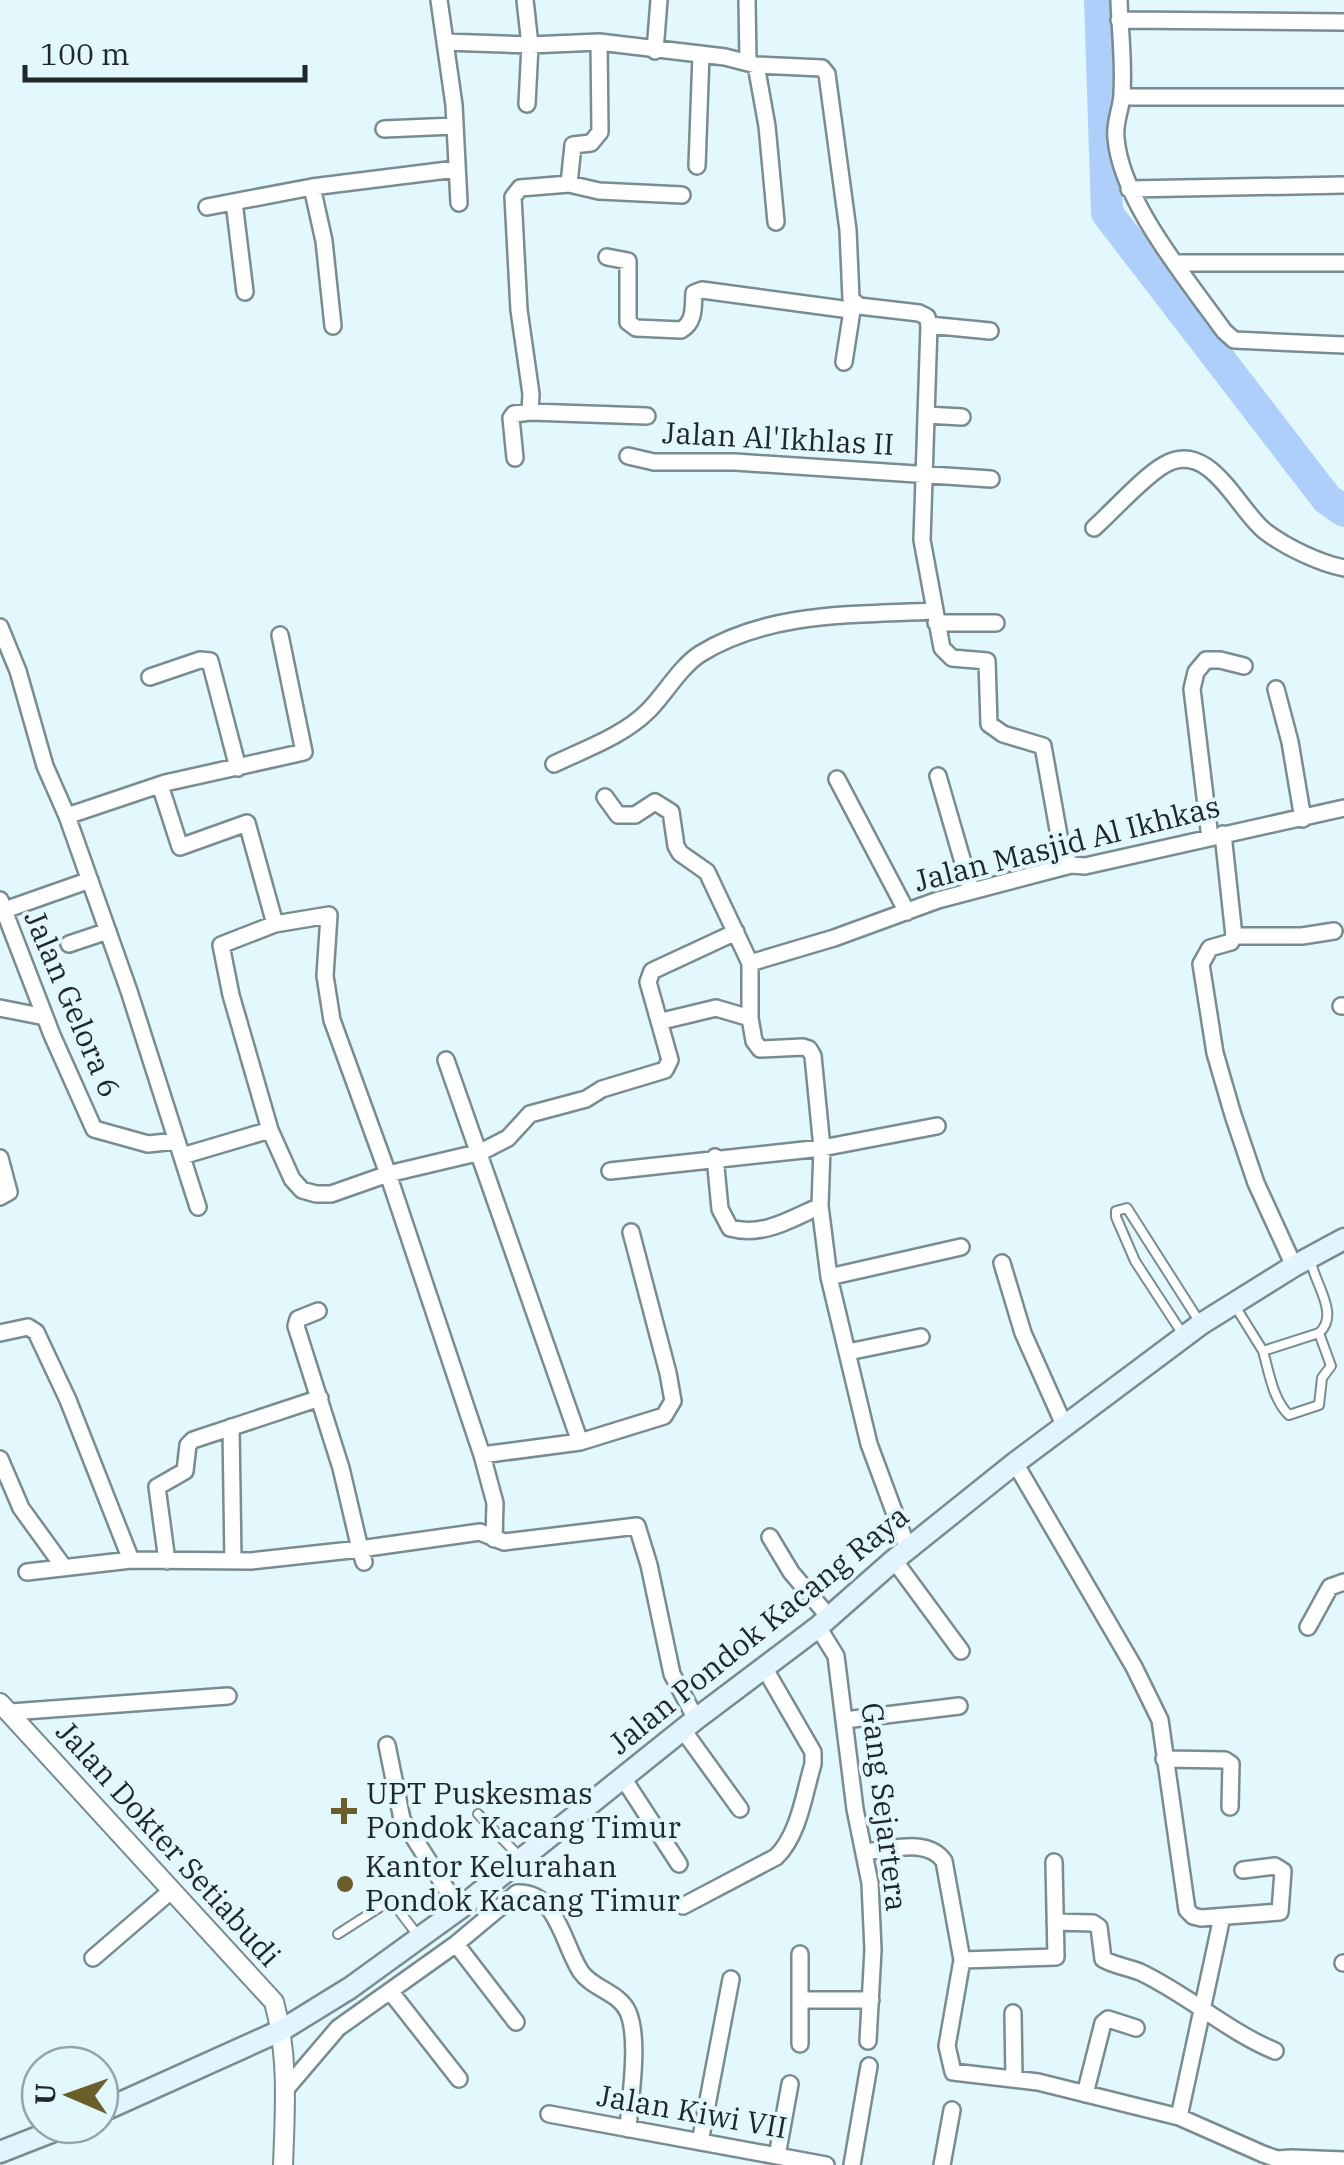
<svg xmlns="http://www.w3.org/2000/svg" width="1344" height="2165" font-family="'IBM Plex Serif',serif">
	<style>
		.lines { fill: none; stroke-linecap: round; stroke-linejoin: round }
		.river { stroke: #adcffa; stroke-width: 32 }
		.service-casing { stroke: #798d90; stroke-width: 12 }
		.minor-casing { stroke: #798d90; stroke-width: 20 }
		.tertiary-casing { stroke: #798d90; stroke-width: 22 }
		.secondary-casing { stroke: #798d90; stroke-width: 25 }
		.service { stroke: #fff; stroke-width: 8 }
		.minor { stroke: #fff; stroke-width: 15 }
		.tertiary { stroke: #fff; stroke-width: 18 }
		.secondary { stroke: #e2f5ff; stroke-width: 20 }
		.poi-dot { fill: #6a5e2b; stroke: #e3f8fc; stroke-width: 4 }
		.labels { text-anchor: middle; stroke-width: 8; stroke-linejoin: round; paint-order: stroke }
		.street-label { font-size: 30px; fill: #1f2729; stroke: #e3f8fc }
		.poi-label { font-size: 30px; fill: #1f2729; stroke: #e3f8fc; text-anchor: start }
	</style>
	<rect width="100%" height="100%" fill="#e3f8fc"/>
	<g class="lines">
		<path class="river" d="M 1100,0 L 1107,213 L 1327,499 L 1344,511"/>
		<g class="service-casing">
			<path id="service" d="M 1235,1306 L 1263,1351 L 1319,1333 C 1340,1315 1315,1284 1311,1262
				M 1182,1333 L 1135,1261 L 1116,1217 L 1116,1211 L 1127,1208 L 1199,1321
				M 1263,1351 C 1269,1372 1273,1400 1289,1415 L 1319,1405 L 1322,1378 L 1331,1366 L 1319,1333
				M 478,1814 L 519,1856
				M 338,1934 L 391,1900 L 419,1937"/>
		</g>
		<g class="minor-casing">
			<path id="minor" d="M 439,0 L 454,105 L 459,203
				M 525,0 L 530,45 L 527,104
				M 747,0 L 748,63
				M 1119,0 C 1120,31 1124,62 1122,93 C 1122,108 1114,121 1116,138 C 1121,201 1187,279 1224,331 L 1234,340 L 1344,345
				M 1119,20 L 1344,22
				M 445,42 L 530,45 L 599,42 L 725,57 L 756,65 L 822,68 L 827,74 L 848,230 L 851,299 L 859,306 L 919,313 L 927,317 L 929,325 L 922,540 L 942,648 L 952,658 L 987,661 L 989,724 L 1003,734 L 1043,746 L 1062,852 L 1071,865
				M 655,51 L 659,0
				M 756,65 L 767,126 L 776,222
				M 1122,97 L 1344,97
				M 384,129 L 454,126
				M 697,166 L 701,54
				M 569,184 L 599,191 L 682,195
				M 312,187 L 324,241 L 333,326
				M 1129,189 L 1344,185
				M 234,202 L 245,292
				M 207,207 L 312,187 L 456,169
				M 607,257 L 628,261 L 628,322 L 636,328 L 681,330 C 695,322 693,308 694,293 L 702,290 L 850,310
				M 1175,263 L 1344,263
				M 929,325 L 990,331
				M 844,362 L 853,304
				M 530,412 L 647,416
				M 926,415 L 962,417
				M 628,456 L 654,462 L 735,462 L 991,479
				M 515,458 L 511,418 L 514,414 L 530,412 L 531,394 L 519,310 L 513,197 L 520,188 L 569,184 L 573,145 L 591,143 L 600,132 L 599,42
				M 1094,528 C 1113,511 1143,477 1164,465 C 1210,438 1238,511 1266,532 C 1286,547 1319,563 1344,568
				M 936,623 L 996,623
				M 0,627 L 18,671 L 45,766 L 67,816 L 129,991 L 198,1207
				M 150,677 L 200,660 L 210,661 L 238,768
				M 1276,689 L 1290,742 L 1303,819
				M 554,764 C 585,749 623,736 648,711 C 665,694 680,667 700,654 C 769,611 856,615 934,611
				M 938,776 L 971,890
				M 837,779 L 907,912
				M 160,785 L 180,847 L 247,823 L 275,924
				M 605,797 L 618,815 L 635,815 L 655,802 L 671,812 L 676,846 L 680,853 L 707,872 L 750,963 L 750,1018 L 754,1041 L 760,1049 L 803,1047 L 809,1049 L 813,1056 L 822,1148 L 820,1206 L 829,1277 L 869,1444 L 908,1549
				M 67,816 L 165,783 L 304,752 L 280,635
				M 1223,834 L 1234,936 L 1231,942 L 1210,948 L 1201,964 L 1215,1053 L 1233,1115 L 1256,1183 L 1294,1266
				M 1210,838 L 1192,689 L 1196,672 L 1206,660 L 1220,660 L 1244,666
				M 0,900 L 52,1035 L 94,1129 L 148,1144 L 176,1141
				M 2,911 L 90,880
				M 1234,936 L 1302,936 L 1334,931
				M 69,944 L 108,931
				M 750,963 L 834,938 L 938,900 L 1071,865 L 1085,866 L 1344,808
				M 1341,1006 L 1344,1006
				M 0,1008 L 45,1017
				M 662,1021 L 716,1008 L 750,1018
				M 446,1060 L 580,1442
				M 182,1156 L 270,1130
				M 715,1157 L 720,1209 L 730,1228 C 763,1237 791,1219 820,1206
				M 0,1158 L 9,1192 L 0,1197
				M 610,1171 L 822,1148 L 937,1126
				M 1002,1263 L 1023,1333 L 1065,1427
				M 829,1277 L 961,1247
				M 0,1333 L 28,1327 L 36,1332 L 68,1400 L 131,1560
				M 848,1352 L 921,1337
				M 231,1427 L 233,1561
				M 482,1455 L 580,1442 L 664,1416 L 673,1401 L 668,1373 L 631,1232
				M 0,1459 L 21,1508 L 63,1566
				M 1015,1463 L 1134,1667 L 1160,1720 L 1187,1910 L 1193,1916 L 1201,1918 L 1280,1912 L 1283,1871 L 1275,1866 L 1243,1870
				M 770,1537 L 791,1572 L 829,1617
				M 494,1539 L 495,1503 L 482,1455 L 388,1174 L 332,1020 L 325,976 L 329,915 L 275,924 L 221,945 L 231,995 L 270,1130 L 292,1179 L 302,1190 L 316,1194 L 331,1194 L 388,1174 L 481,1152 L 508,1138 L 530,1114 L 586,1099 L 602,1089 L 665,1070 L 670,1060 L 648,982 L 652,971 L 736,932
				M 894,1560 L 961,1651
				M 167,1561 L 157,1487 L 185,1471 L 188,1445 L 193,1440 L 320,1398
				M 364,1562 L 360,1549 L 480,1532 L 504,1542 L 637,1526 L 649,1565 L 672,1674 L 696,1719
				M 27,1572 L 131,1560 L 251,1561 L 360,1549 L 341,1468 L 296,1326 L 298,1319 L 318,1311
				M 818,1627 L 836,1656 L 855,1809 L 870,1883 L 873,1950 L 868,2041
				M 1308,1627 L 1330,1587 L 1344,1582
				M 11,1712 L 228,1696
				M 845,1720 L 959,1706
				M 683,1730 L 740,1809
				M 387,1745 L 402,1819 L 459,1909
				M 1164,1759 L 1225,1760 L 1231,1764 L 1230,1807
				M 623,1778 L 679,1864
				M 864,1852 C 890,1850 927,1837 944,1861 L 962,1960 L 947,2046 L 953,2072 L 1038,2082 L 1179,2117 L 1263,2154 L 1277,2159 L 1291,2158 L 1289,2165
				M 683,1906 L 776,1857 C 799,1835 804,1794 813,1764 L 813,1752 L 765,1669
				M 1055,1922 L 1093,1923 L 1099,1927 L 1103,1959 C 1115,1966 1128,1967 1140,1972 C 1187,1994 1227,2031 1275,2051
				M 456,1944 L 516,2022
				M 93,1958 L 172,1890
				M 962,1960 L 1056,1957 L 1054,1862
				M 1343,1963 L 1344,1963
				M 390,1991 L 459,2079
				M 800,2000 L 871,2000
				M 1013,2013 L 1014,2079
				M 800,2044 L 800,1954
				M 286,2089 L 338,2028 L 456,1944 L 517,1893 C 557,1891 563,1945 581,1972 C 593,1989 619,1992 628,2012 C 640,2040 630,2097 628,2129
				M 1085,2094 L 1103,2023 L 1108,2019 L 1136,2028
				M 549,2114 L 826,2165
				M 1179,2117 L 1222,1917
				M 700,2142 L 731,1979
				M 777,2156 L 790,2084
				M 1291,2158 L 1344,2160
				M 852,2165 L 869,2066
				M 942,2165 L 952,2110"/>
		</g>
		<g class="tertiary-casing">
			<path id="tertiary" d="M 0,1703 L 274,2002 C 289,2056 285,2110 283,2165"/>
		</g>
		<g class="secondary-casing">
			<path id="secondary" d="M 100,2112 L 282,2030 L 350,1988 L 459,1909 L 696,1719 L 818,1627 L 894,1560 L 1015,1463 L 1201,1324 L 1294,1266 L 1344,1239
				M 0,2152 L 69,2125"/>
		</g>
		<use href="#service" class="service"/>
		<use href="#minor" class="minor"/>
		<use href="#tertiary" class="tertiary"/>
		<use href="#secondary" class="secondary"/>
	</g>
	<g class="poi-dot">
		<path d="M339 1796h10v10h10v10h-10v10h-10v-10h-10v-10h10z"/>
		<circle cx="345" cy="1884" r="10"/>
	</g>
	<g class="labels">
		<g class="street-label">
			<text transform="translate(778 439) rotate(3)" y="10">Jalan Al'Ikhlas II</text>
			<text transform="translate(1067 844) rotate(-14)" y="10">Jalan Masjid Al Ikhkas</text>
			<text transform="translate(72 1004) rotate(67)" y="10">Jalan Gelora 6</text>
			<text transform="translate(759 1630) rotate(-39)" y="10">Jalan Pondok Kacang Raya</text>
			<text transform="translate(884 1807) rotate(83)" y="10">Gang Sejartera</text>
			<text transform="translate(168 1844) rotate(48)" y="10">Jalan Dokter Setiabudi</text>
			<text transform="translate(692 2112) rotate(10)" y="10">Jalan Kiwi VII</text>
		</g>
		<g class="poi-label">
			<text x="366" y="1804">UPT Puskesmas<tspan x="366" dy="34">Pondok Kacang Timur</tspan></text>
			<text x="365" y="1877">Kantor Kelurahan<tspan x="365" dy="34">Pondok Kacang Timur</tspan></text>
		</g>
	</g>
	<g transform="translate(70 2095) rotate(272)"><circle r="48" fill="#e3f8fc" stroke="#95a4a8" stroke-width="2.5"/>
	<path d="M0-8L18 38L0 25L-18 38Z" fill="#6a5e2b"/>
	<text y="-15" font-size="28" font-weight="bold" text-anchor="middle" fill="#1f2729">U</text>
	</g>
	<path d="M25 65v15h280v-15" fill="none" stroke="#1f2729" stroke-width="5"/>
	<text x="40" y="65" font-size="30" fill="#1f2729" stroke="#e3f8fc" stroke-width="8" paint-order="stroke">100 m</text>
</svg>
